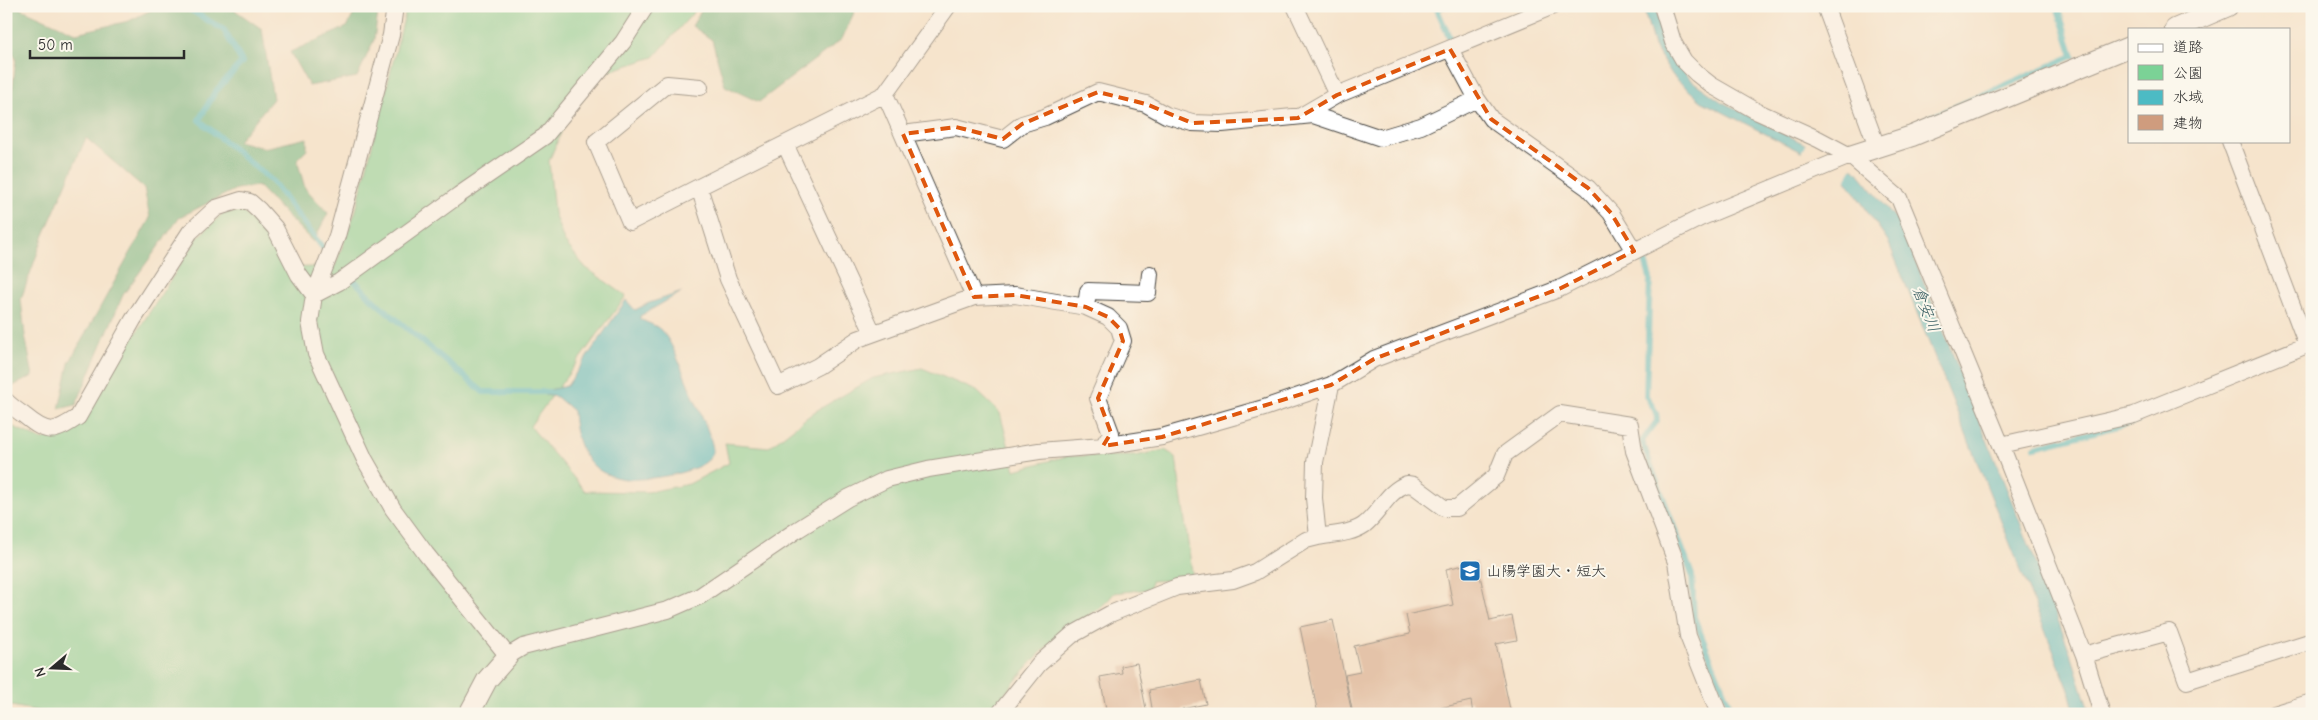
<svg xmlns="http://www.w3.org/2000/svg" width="2318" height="720" font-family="'Comic Neue','Klee One',sans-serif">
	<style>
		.green { fill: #7bd296; stroke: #537e60 }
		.forest { fill: #64b47f; stroke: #487055 }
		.water { fill: #4cbbc4; stroke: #3c7378 }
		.pier { fill: #f6e4cc }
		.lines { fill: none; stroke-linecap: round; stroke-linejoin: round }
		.stream { stroke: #4cbbc4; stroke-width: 6 }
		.building { fill: #cf9c7e }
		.minor-casing { stroke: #494743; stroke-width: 18 }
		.tertiary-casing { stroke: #494743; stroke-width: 22 }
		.minor { stroke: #fff; stroke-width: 16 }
		.tertiary { stroke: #fff; stroke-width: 20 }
		.marked { fill: none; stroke: #df570e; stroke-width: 4; stroke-dasharray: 10 6; stroke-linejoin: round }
		.labels { text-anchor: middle; stroke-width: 4; stroke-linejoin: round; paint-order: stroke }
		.poi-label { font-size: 15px; fill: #2b2b2b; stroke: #fbf7ec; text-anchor: start }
		.water-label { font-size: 16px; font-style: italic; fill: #375d61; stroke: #fbf7ec }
	</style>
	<rect width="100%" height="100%" fill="#fbf7ec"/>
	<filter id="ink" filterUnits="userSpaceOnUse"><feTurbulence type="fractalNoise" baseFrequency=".02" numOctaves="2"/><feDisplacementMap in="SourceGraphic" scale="10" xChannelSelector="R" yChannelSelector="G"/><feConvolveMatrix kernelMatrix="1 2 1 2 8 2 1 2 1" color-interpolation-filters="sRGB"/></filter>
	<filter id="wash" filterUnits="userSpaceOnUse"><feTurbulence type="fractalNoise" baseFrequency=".0096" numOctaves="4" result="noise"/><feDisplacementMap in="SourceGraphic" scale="20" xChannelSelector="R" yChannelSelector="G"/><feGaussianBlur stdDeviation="1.12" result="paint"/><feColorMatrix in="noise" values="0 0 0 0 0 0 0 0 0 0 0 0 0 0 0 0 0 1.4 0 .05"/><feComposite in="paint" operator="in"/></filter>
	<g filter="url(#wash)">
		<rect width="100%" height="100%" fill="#f6e4cc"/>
		<path class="green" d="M 407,6 L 699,6 L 654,57 L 584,79 L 549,161 L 554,213 L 564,241 L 585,267 L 626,296 L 530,426 L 585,491 L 648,492 L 689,484 L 729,463 L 725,443 L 769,447 L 814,412 L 873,378 L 922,368 L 977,391 L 1000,413 L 1015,470 L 1067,456 L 1135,456 L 1165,450 L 1176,457 L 1193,579 L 1151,581 L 1150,589 L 1114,593 C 1101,612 1079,619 1062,633 C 1034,656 1012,686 988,714 L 54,714 L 6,705 L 6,420 L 9,425 L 43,440 L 79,422 L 198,237 L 224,212 L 243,212 L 266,233 L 286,268 L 335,266 L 356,210 Z"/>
		<path class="forest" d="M 6,6 L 15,6 L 76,33 L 129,21 L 159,6 L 229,6 L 262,29 L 273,99 L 238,141 L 264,148 L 307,138 L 307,150 L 297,160 L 305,188 L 328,213 L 313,242 L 258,186 L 236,189 L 180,217 L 123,295 L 76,405 L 59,409 L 69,363 L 150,218 L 144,188 L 86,138 L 44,235 L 21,299 L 25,335 L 33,376 L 7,389 L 6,144 L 16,59 L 6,40 Z
			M 358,6 L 379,6 L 374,40 L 357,77 L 309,86 L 290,52 L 347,27 Z
			M 704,6 L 857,6 L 842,39 L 759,102 L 725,86 L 712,40 L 692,26 Z"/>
		<path class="water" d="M 1643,6 L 1656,6 L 1660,28 L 1675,61 L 1691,80 L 1722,102 L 1856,170 L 1901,225 L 2040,572 L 2073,660 L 2090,714 L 2075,714 L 2069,690 L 1888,241 L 1846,180 L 1801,152 L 1701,101 L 1673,76 L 1654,46 Z
			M 682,292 L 640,316 L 640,319 C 645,322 652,324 657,327 C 671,336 681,368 688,384 C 693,397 714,439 713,452 C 710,473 643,481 626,479 C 615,478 603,474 595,467 C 579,453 574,431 573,411 L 557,397 L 544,395 L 544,391 L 567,386 L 626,300 L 635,310 L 649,303 Z"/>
		<path class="pier" d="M 1806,143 L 1853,167 L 1845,181 L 1801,154 Z"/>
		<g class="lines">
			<path class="stream" d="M 184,6 L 224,30 L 242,62 L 215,92 L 199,120 L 272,181 L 323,248
				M 1444,6 L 1437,9 L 1453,46
				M 1898,131 L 2073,56 L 2057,6
				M 1645,261 L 1650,278 L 1646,396 L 1656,412 L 1657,421 L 1642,441 L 1692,575 L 1694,617 L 1733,714
				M 353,279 L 372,299 L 483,392 L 549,392
				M 2035,447 L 2138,421"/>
		</g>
		<g id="blocks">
			<path class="building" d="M 1477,562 L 1490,621 L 1512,616 L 1517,640 L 1496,644 L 1511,714 L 1473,714 L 1471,701 L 1413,714 L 1353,714 L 1345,675 L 1360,672 L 1354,646 L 1410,634 L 1406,615 L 1453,605 L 1446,569 Z
				M 1333,620 L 1352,714 L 1318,714 L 1300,627 Z
				M 1137,663 L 1147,714 L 1107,714 L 1100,677 L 1122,673 L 1121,666 Z
				M 1201,680 L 1206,704 L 1182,709 L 1183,714 L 1153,714 L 1149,690 Z"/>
		</g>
	</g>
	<g filter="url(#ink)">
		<use href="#blocks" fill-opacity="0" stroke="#494743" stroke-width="1"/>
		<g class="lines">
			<g class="minor-casing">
				<path id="minor" d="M 395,6 L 391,35 L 337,236 L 314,295 L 310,322 L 316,354 L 365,460 L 393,509 L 426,554 L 508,656 L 523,647 L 668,610 L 700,596 L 797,530 L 848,498 L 887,479 L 928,469 L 1039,451 L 1103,446 L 1162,437 L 1264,408 L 1331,385 L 1374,359 L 1561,288 L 1700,218 L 1850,156
					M 948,6 L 885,94 L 699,187 L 728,279 L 778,386 L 818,366 L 858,339 L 974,297 L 1015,295 L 1086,307 L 1108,317 L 1119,328 L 1123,341 L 1098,398 L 1111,433 L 1103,446
					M 1295,6 L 1337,95
					M 1662,6 L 1673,42 L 1684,61 L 1697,74 L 1711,85 L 1758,112 L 1818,139 L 1850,156 L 1899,198 L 2001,445 L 2084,655 L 2102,714
					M 1825,6 L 1877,147
					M 1450,49 L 1477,99 L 1491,119 L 1588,188 L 1611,213 L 1634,251
					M 885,94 L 974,297
					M 1301,116 L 1337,95 L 1553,6
					M 903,134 L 956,127 L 1003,139 L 1022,124 L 1045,117 L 1098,92 L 1146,104 L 1166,115 L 1192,123 L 1222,124 L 1313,115 L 1381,138 L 1421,126 L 1477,99
					M 785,144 L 873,333
					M 699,187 L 630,222 L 596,142 L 667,84 L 700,87
					M 314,295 L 339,282 L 459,195 L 545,136 L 623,42 L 646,6
					M 1086,307 L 1088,291 L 1148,293 L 1150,274
					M 6,401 C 12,407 18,411 25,416 C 48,435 54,433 78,417 L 133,320 L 190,232 L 216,208 L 241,200 L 250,202 L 259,210 L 275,228 L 299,275 L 314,295
					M 2001,445 L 2134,415 L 2307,345 L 2230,141
					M 1318,537 C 1333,534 1351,534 1364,525 C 1380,513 1387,491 1407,484 L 1413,485 L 1444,508 L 1457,508 L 1496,476 L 1505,454 L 1560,414 L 1630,425 L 1634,451 L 1676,562 L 1688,636 L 1719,714
					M 2084,655 L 2169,632 L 2187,681 L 2312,641
					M 999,714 L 1039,664 L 1072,635 L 1110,614 L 1177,587 L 1233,580 L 1255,572 L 1306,540 L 1318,537 L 1314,498 L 1315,462 L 1331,385
					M 2273,714 L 2312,702"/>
			</g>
			<g class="tertiary-casing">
				<path id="tertiary" d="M 2175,29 L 2228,6
					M 1850,156 L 1912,136 L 2129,47
					M 469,714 L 487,680 L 508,656"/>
			</g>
			<use href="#minor" class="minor"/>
			<use href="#tertiary" class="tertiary"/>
		</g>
	</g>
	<path d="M0 0H2318V720H0ZM 1450,49 L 1491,119 L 1588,188 L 1611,213 L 1634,251 L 1561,288 L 1374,359 L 1331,385 L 1162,437 L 1103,446 L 1111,433 L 1098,398 L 1123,341 L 1119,328 L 1108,317 L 1086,307 L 1015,295 L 974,297 L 903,134 L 956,127 L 1003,139 L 1022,124 L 1098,92 L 1146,104 L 1192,123 L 1298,118 L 1337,95 Z" fill="#f6e4cc" fill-opacity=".55" fill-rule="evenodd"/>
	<path class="marked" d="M 1450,49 L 1491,119 L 1588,188 L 1611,213 L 1634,251 L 1561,288 L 1374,359 L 1331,385 L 1162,437 L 1103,446 L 1111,433 L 1098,398 L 1123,341 L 1119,328 L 1108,317 L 1086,307 L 1015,295 L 974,297 L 903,134 L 956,127 L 1003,139 L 1022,124 L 1098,92 L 1146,104 L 1192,123 L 1298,118 L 1337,95 Z"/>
	<defs>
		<g id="university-square" transform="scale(1.125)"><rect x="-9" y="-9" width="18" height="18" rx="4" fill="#1f6fb2" stroke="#fbf7ec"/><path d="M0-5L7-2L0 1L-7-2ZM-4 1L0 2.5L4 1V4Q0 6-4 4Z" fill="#fff"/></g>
	</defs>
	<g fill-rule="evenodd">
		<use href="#university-square" x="1470" y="571"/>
	</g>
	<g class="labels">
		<g class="poi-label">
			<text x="1486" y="576">山陽学園大・短大</text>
		</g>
		<g class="water-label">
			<text transform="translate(1927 309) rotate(69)" y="6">倉安川</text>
		</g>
	</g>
	<rect width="2318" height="720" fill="none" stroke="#fbf7ec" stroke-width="25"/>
	<rect x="2128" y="28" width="162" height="115" fill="#fbf7ec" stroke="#a8a59f"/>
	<rect x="2138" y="44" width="25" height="8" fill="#ffffff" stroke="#a8a59f"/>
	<text x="2173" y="52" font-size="15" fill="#2b2b2b">道路</text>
	<rect x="2138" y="65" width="25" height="15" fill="#7bd296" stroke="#a8a59f"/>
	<text x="2173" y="78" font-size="15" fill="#2b2b2b">公園</text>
	<rect x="2138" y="90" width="25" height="15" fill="#4cbbc4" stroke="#a8a59f"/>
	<text x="2173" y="102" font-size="15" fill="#2b2b2b">水域</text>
	<rect x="2138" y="115" width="25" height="15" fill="#cf9c7e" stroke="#a8a59f"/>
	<text x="2173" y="128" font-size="15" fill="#2b2b2b">建物</text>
	<g transform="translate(52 668) rotate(251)" stroke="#fbf7ec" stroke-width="4" paint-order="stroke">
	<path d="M0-4L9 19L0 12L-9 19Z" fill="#2b2b2b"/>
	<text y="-8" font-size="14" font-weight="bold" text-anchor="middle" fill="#2b2b2b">N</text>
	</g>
	<path d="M30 50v8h154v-8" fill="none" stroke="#2b2b2b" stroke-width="2.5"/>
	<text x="38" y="50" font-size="15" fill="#2b2b2b" stroke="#fbf7ec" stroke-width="4" paint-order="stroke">50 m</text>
</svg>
